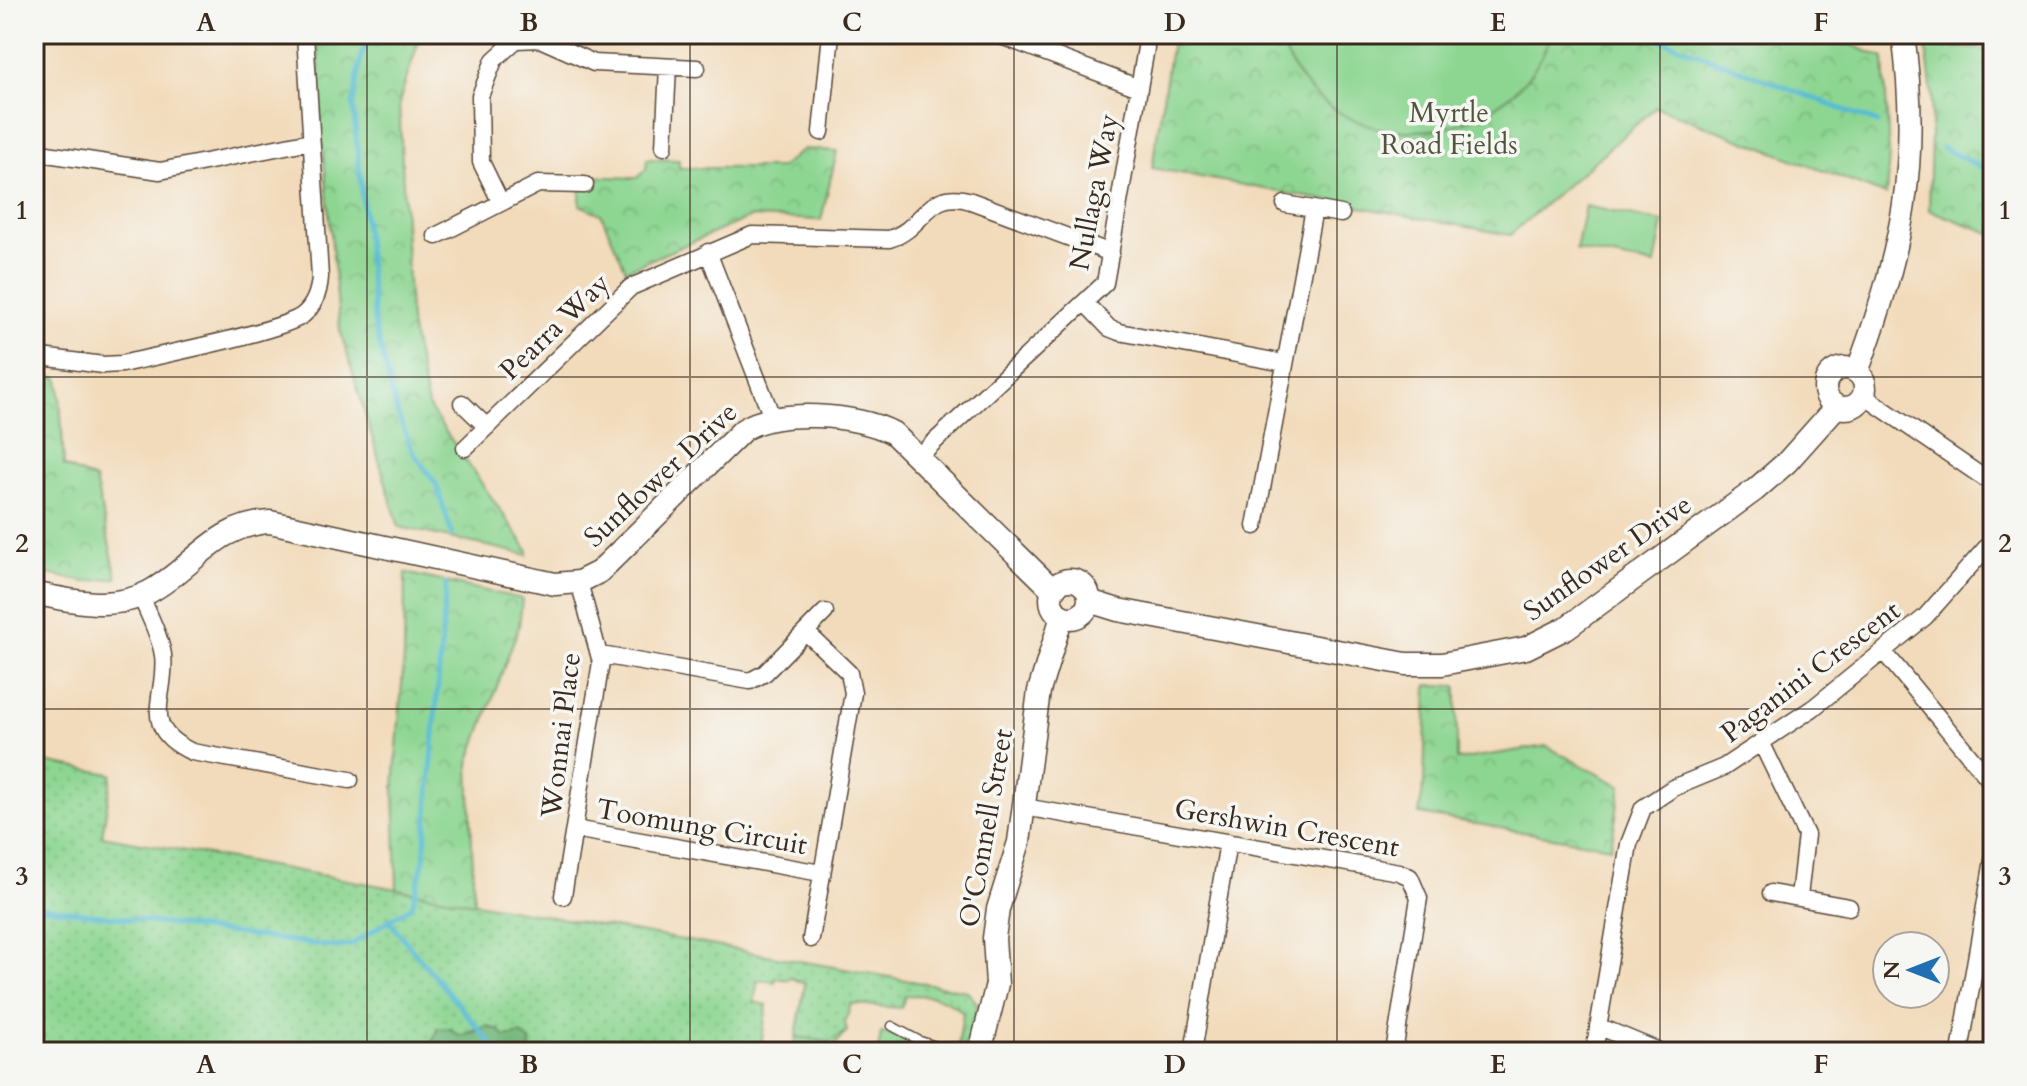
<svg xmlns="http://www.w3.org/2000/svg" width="2027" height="1086" font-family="Cardo,serif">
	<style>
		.grass { fill: url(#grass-dots); stroke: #648058; stroke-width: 2 }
		.forest { fill: url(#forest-firs); stroke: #56704d; stroke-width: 2 }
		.park { fill: url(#park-crowns); stroke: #648058; stroke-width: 2 }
		.garden { fill: #8dd692; stroke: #648058; stroke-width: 2 }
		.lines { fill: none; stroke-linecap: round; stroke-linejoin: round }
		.stream { stroke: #55bbd3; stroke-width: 5 }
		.service-casing { stroke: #564536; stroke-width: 11 }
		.minor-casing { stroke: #564536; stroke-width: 19 }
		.tertiary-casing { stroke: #564536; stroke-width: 25 }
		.service { stroke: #fff; stroke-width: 8 }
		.minor { stroke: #fff; stroke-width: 16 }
		.tertiary { stroke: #fff; stroke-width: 22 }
		.grid { fill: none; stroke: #3b2a1e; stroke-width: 2; stroke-opacity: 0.55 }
		.labels { text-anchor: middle; stroke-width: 7; stroke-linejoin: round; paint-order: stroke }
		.park-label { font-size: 28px; fill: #50553b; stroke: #f6f6f2 }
		.street-label { font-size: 28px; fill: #3b2a1e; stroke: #f6f6f2 }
		.neatline { fill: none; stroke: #3b2a1e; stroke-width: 3 }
		.grid-label { font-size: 26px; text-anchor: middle; font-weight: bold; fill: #3b2a1e }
	</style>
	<defs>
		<pattern id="grass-dots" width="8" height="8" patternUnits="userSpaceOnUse" patternTransform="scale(2)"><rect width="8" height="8" fill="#8dd692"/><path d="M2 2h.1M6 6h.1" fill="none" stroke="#7bb87d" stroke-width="1.8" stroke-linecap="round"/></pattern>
		<pattern id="forest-firs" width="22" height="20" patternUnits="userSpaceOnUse" patternTransform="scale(2)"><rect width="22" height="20" fill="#72b77c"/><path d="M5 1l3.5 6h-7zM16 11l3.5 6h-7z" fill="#5f9565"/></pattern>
		<pattern id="park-crowns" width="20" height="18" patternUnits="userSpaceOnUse" patternTransform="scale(2)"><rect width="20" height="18" fill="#8dd692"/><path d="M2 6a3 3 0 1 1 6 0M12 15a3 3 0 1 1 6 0" fill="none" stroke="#7bb87d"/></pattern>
	</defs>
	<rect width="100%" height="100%" fill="#f6f6f2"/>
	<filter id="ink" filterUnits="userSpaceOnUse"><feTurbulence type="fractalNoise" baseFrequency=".0125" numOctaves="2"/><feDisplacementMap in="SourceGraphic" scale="16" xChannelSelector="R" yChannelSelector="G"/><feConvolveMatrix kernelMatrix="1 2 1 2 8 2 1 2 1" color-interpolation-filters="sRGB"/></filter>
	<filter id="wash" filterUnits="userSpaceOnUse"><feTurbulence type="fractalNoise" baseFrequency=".006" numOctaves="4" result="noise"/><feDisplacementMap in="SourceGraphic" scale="32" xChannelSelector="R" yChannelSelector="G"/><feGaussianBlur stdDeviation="1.8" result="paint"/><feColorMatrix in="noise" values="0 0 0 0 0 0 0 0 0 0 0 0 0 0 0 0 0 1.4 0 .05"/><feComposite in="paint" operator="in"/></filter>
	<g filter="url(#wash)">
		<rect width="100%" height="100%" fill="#f2dbbb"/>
		<path class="grass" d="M 34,760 L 112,774 L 102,836 L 967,991 L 978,1004 L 965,1049 L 958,1048 L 963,1013 C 948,998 928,993 905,996 L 901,1008 L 851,1004 L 845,1023 L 847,1031 L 829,1042 L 796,1037 L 805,984 L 790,977 L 789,980 L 776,978 L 775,982 L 758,980 L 754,1002 L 767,1005 L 760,1052 L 34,1052 Z"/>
		<path class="forest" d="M 487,1026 L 500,1031 L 505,1037 L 521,1034 L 530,1041 L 531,1052 L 428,1052 L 438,1028 L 451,1029 L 460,1036 Z"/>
		<path class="park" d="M 318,34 L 421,34 L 399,102 L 410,322 L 428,406 L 528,550 L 528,555 L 399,527 L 340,330 L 321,129 Z
			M 1173,34 L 1824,34 L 1884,58 L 1889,154 L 1886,195 L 1656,107 L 1510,235 L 1152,168 Z
			M 1926,45 L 1993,50 L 1993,234 L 1929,210 L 1932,96 Z
			M 804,149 L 837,151 L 821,220 L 751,217 L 626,270 L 601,214 L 580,205 L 581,176 L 637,178 L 646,169 L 647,159 L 679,160 L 679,168 L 780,168 Z
			M 40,376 L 59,378 L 64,466 L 95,480 L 117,578 L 85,582 L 34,571 L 34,410 Z
			M 405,573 L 522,599 L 519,626 L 469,763 L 474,903 L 397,889 L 394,787 L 404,657 Z
			M 1427,685 L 1457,686 L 1457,760 L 1546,746 L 1621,786 L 1611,847 L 1419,814 L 1424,783 Z"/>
		<path class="garden" d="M 1279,34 L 1551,34 C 1507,163 1315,164 1279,34 Z
			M 1585,206 L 1663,222 L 1655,265 L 1576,250 Z
			M 847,1031 L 829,1052 L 795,1049 L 796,1037 L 829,1042 Z
			M 881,1033 C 901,1035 910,1037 920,1052 L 878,1052 Z"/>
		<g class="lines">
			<path class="stream" d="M 371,34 L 362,53 L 353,104 L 375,328 L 398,415 L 413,452 L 436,484 L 452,534
				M 1647,34 L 1878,123
				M 1942,148 L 1993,173
				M 34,906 L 335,947 L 351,945 L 412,906 L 424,859 L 446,584
				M 388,920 L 498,1052"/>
		</g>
	</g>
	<g filter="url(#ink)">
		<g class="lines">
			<g class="service-casing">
				<path id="service" d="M 892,1026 L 920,1041 L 955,1052"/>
			</g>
			<g class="minor-casing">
				<path id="minor" d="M 996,34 L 1139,88
					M 821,132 L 831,34
					M 664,147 L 668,67
					M 34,152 L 160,171 L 311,141
					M 500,201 L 481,162 L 480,96 L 494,60 L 516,40 L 540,39 L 594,63 L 697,68
					M 1285,204 L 1341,214
					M 436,236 L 538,184 L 585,185
					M 708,252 L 772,417
					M 1086,304 L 1109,328 L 1119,332 L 1284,363
					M 34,356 L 103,365 L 122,364 C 155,356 283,331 303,315 C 315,305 319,292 320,277 L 305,34
					M 1864,396 L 1993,484
					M 462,403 L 487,427
					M 465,448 L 631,287 L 752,235 L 889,239 C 925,229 926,187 971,201 L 1111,253
					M 918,457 L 1105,283 L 1146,48
					M 1255,526 L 1314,209
					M 141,596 C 148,614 160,635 163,655 C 168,697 137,727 192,752 L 350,780
					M 807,633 L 849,673 L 853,693 L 811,939
					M 1884,652 L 1993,784
					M 601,655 L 750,681 L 765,673 L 825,612
					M 1762,744 L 1806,835 L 1799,897
					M 1024,807 L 1399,872 L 1410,877 L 1419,898 L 1394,1052
					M 574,829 L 821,873
					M 1771,893 L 1849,907
					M 563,896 L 601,662 L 579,582
					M 1598,1026 L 1661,1052
					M 1193,1052 L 1228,842
					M 1594,1052 L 1629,844 L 1643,808 L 1673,788 L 1724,767 L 1813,708 L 1925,617 L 1993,540
					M 1960,1052 L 1993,860"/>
			</g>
			<g class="tertiary-casing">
				<path id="tertiary" d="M1825 388a20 20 0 1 1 40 0a20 20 0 1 1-40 0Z
					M 1857,372 C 1902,253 1921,162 1903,34
					M1051 599a19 19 0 1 1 38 0a19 19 0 1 1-38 0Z
					M 34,593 C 70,601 114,611 149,592 C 195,567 214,525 270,522 L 555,584 L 579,582 L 599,572 L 743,430 C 775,408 859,414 893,433 L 1053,590
					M 1089,601 L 1118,610 L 1406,664 L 1442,664 L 1526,648 L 1566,628 L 1755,490 L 1787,462 L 1836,407
					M 980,1052 L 997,984 L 994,938 L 998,909 L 1019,842 L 1039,691 L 1062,616"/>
			</g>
			<use href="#service" class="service"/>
			<use href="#minor" class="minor"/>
			<use href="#tertiary" class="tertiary"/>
		</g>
	</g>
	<path class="grid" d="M 367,34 L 367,1052M 690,34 L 690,1052M 1014,34 L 1014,1052M 1337,34 L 1337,1052M 1660,34 L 1660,1052M 34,377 L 1993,377M 34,709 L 1993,709"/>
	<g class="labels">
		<g class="park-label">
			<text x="1449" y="122">Myrtle<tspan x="1449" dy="32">Road Fields</tspan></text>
		</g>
		<g class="street-label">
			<text transform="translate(1093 192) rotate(-79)" y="10">Nullaga Way</text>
			<text transform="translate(554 326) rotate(-44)" y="10">Pearra Way</text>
			<text transform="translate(660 474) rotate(-43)" y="10">Sunflower Drive</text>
			<text transform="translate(1607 557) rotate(-35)" y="10">Sunflower Drive</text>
			<text transform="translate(1810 671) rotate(-37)" y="10">Paganini Crescent</text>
			<text transform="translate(560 735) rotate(-83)" y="10">Wonnai Place</text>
			<text transform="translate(702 826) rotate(10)" y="10">Toomung Circuit</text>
			<text transform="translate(1287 827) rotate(10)" y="10">Gershwin Crescent</text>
			<text transform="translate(985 828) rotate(-80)" y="10">O'Connell Street</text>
		</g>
	</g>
	<rect width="2027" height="1086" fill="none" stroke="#f6f6f2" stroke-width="88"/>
	<g transform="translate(1911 970) rotate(270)"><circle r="38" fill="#f6f6f2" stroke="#aba49d" stroke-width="2"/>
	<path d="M0-6L14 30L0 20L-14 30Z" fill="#1f6fb2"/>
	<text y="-12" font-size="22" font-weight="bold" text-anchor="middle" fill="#3b2a1e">N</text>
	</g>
	<rect x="44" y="44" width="1939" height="998" class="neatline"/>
	<g class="grid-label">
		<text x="206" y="31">A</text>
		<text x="529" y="31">B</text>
		<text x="852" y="31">C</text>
		<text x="1175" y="31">D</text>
		<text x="1498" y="31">E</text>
		<text x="1821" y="31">F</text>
		<text x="22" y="219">1</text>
		<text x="2005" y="219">1</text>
		<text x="22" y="552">2</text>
		<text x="2005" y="552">2</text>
		<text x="22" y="885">3</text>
		<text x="2005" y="885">3</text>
		<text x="206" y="1073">A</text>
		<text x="529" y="1073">B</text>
		<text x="852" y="1073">C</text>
		<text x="1175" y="1073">D</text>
		<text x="1498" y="1073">E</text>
		<text x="1821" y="1073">F</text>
	</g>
</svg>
